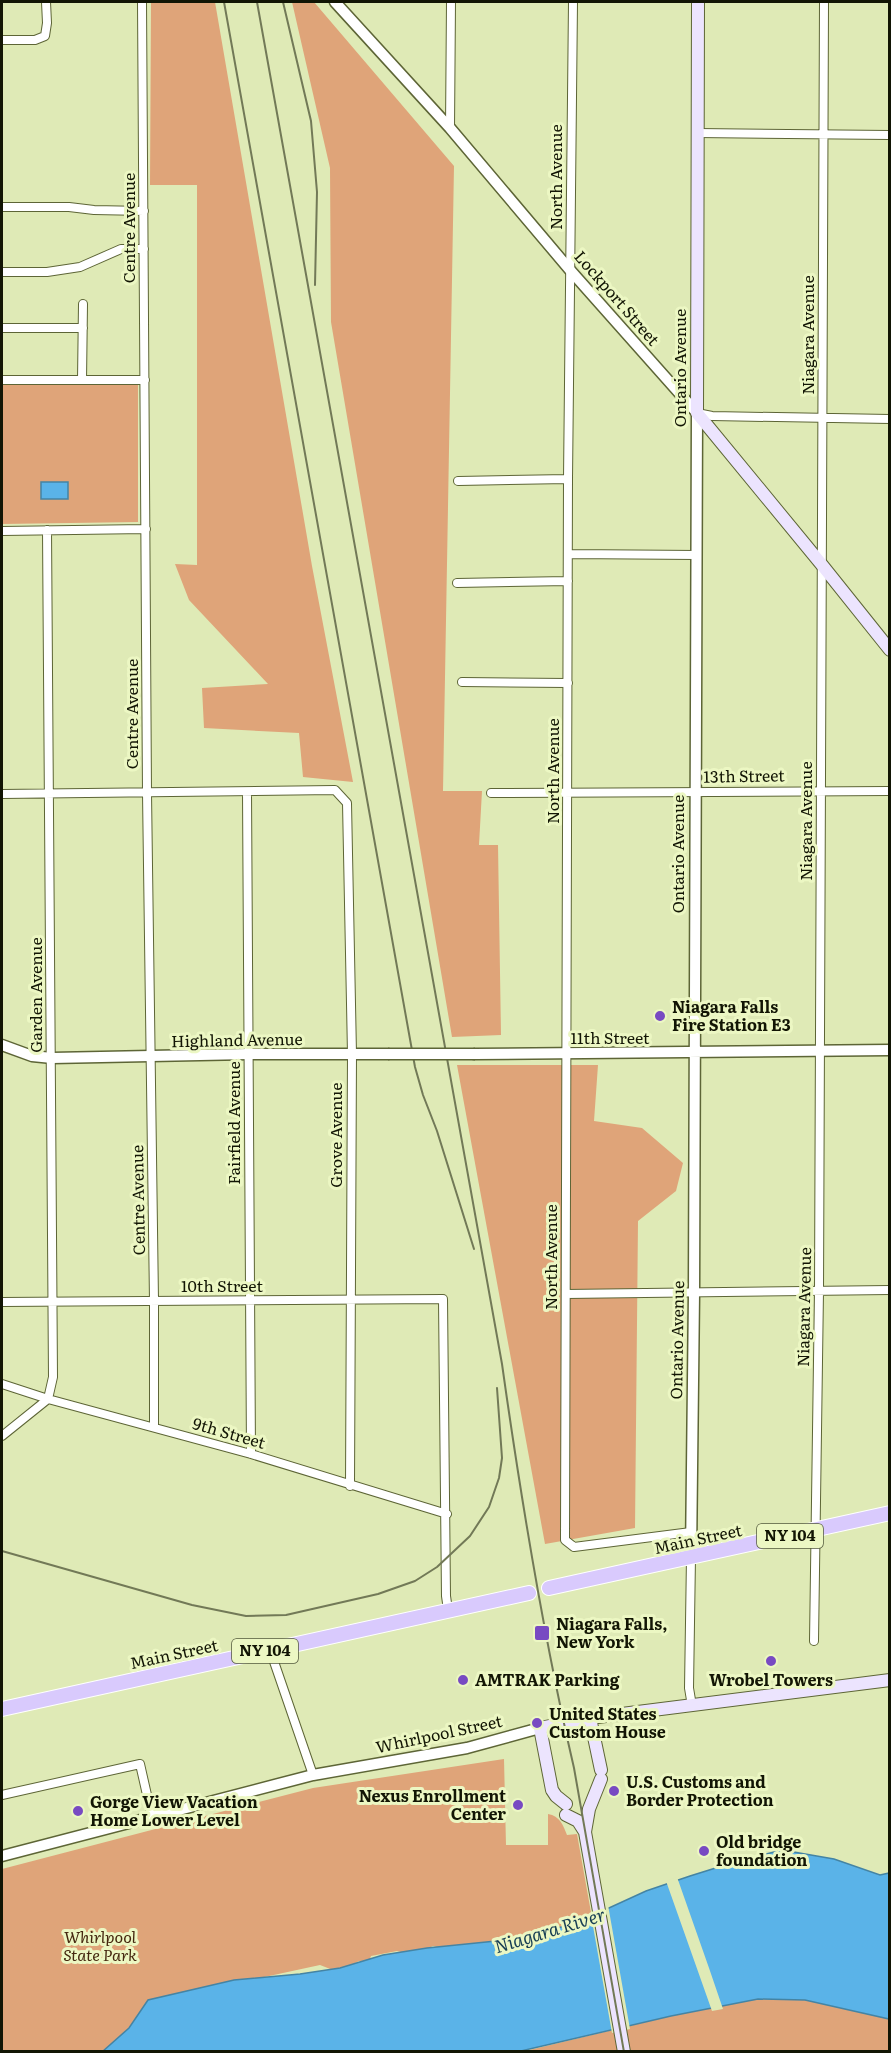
<svg xmlns="http://www.w3.org/2000/svg" width="891" height="2053" font-family="Literata,serif">
	<style>
		.green { fill: #dfa479 }
		.water { fill: #5ab3e8; stroke: #4484a4; stroke-width: 1.5 }
		.pier { fill: #dfeab6 }
		.lines { fill: none; stroke-linecap: round; stroke-linejoin: round }
		.minor-casing { stroke: #5d6536; stroke-width: 10 }
		.tertiary-casing { stroke: #5d6536; stroke-width: 13 }
		.secondary-casing { stroke: #5d6536; stroke-width: 14 }
		.primary-casing { stroke: #fff; stroke-width: 16 }
		.minor { stroke: #fff; stroke-width: 8 }
		.tertiary { stroke: #fff; stroke-width: 10 }
		.secondary { stroke: #ece4fe; stroke-width: 12 }
		.primary { stroke: #d9cafd; stroke-width: 14 }
		.rail { stroke: #727957; stroke-width: 2 }
		.tertiary-bridge-casing { stroke: #5d6536; stroke-width: 13; stroke-linecap: butt }
		.tertiary-bridge { stroke: #fff; stroke-width: 10 }
		.poi-dot { fill: #784ac2; stroke: #ecf7c3; stroke-width: 2 }
		.labels { text-anchor: middle; stroke-width: 6; stroke-linejoin: round; paint-order: stroke }
		.shield { fill: #ecf7c3; stroke: #53593d; stroke-width: 1.5 }
		.shield-label { font-size: 15px; font-weight: bold; fill: #121504 }
		.street-label { font-size: 16px; fill: #121504; stroke: #ecf7c3 }
		.poi-label { font-size: 16px; font-weight: bold; fill: #121504; stroke: #ecf7c3; text-anchor: start }
		.park-label { font-size: 16px; font-style: italic; fill: #45270f; stroke: #ecf7c3 }
		.water-label { font-size: 18px; font-style: italic; fill: #173e54; stroke: #ecf7c3 }
	</style>
	<rect width="100%" height="100%" fill="#dfeab6"/>
	<path class="green" d="M 151,2 L 215,2 L 312,566 L 353,782 L 303,777 L 299,733 L 204,728 L 202,688 L 268,684 L 189,600 L 175,564 L 197,565 L 197,185 L 150,185 Z
		M 292,2 L 314,2 L 454,166 L 443,791 L 482,791 L 479,845 L 498,845 L 501,1035 L 452,1037 L 331,322 L 330,168 Z
		M 138,383 L 138,522 L 2,524 L 2,384 Z
		M 457,1065 L 598,1065 L 594,1121 L 642,1128 L 683,1163 L 676,1191 L 638,1221 L 635,1528 L 545,1544 Z
		M 504,1759 L 506,1845 L 548,1845 L 548,1814 C 560,1816 563,1825 567,1835 L 577,1834 L 592,1918 L 575,1924 L 453,1951 L 433,1946 L 413,1955 L 397,1951 L 371,1956 L 368,1965 L 359,1961 L 338,1972 L 320,1965 L 227,1985 L 122,2052 L 2,2052 L 2,1869 L 313,1788 Z
		M 758,1999 L 805,2000 L 889,2019 L 889,2051 L 521,2052 L 671,2016 Z"/>
	<path class="water" d="M 41,482 L 68,482 L 68,499 L 41,499 Z
		M 782,1850 L 834,1859 L 880,1875 L 889,1873 L 889,2019 L 805,2000 L 758,1999 L 671,2016 L 521,2051 L 102,2052 L 129,2028 L 148,2000 L 234,1980 L 300,1974 L 340,1968 L 383,1955 L 427,1948 L 506,1940 L 574,1924 L 646,1891 L 690,1876 L 738,1861 Z"/>
	<path class="pier" d="M 677,1877 L 709,1968 L 723,2009 L 712,2011 L 666,1881 Z
		M 608,1905 L 630,2029 L 612,2033 L 591,1915 Z"/>
	<g class="lines">
		<g class="minor-casing">
			<path id="minor" d="M 142,2 L 147,793 L 154,1301 L 154,1427
				M 573,2 L 568,479 L 565,1540 L 574,1547 L 691,1532
				M 2,40 L 35,40 L 45,36 L 47,23 L 46,2
				M 450,128 L 451,2
				M 697,133 L 890,135
				M 2,207 L 69,207 L 94,210 L 144,211
				M 2,272 L 47,272 L 80,267 L 121,249 L 144,249
				M 2,328 L 83,328
				M 2,380 L 145,380
				M 82,380 L 83,304
				M 697,413 L 712,416 L 890,419
				M 458,481 L 568,479
				M 2,531 L 146,529
				M 569,554 L 697,555
				M 457,583 L 568,581
				M 462,682 L 568,683
				M 247,792 L 251,1454
				M 491,793 L 890,791
				M 2,794 L 335,790 L 347,803 L 352,1054 L 350,1486
				M 566,1294 L 890,1290
				M 2,1302 L 443,1299 L 446,1596 L 448,1610
				M 2,1384 L 48,1399 L 251,1454 L 447,1514
				M 2,1436 L 48,1399 L 53,1377 L 47,530
				M 691,1557 L 689,1688 L 692,1706
				M 814,1641 L 819,1291 L 824,2
				M 270,1650 L 313,1775
				M 2,1795 L 140,1764 L 152,1817"/>
		</g>
		<g class="tertiary-casing">
			<path id="tertiary" d="M 335,2 L 450,128 L 570,270 L 697,413 L 694,1293 L 691,1557
				M 2,1045 L 32,1056 L 52,1058 L 249,1054 L 388,1054
				M 475,1054 L 890,1050
				M 2,1856 L 313,1775 L 467,1748 L 540,1728"/>
		</g>
		<g class="secondary-casing">
			<path id="secondary" d="M 698,2 L 697,413 L 822,565 L 890,650
				M 590,1718 L 601,1770
				M 601,1779 L 589,1809 L 585,1832 L 624,2052
				M 566,1804 L 556,1796 L 552,1790 L 540,1728 L 590,1718 L 890,1680
				M 566,1815 L 578,1821 L 585,1832"/>
		</g>
		<g class="primary-casing">
			<path id="primary" d="M 549,1588 L 890,1513
				M 2,1709 L 529,1593"/>
		</g>
		<use href="#minor" class="minor"/>
		<use href="#tertiary" class="tertiary"/>
		<use href="#secondary" class="secondary"/>
		<use href="#primary" class="primary"/>
		<path class="rail" d="M 224,2 L 415,1067 L 423,1095 L 437,1131 L 474,1249
			M 257,2 L 502,1364 C 521,1499 543,1635 574,1768 L 624,2052
			M 283,2 L 311,121 L 317,192 L 315,285
			M 2,1551 L 192,1605 L 246,1616 L 286,1615 L 378,1594 L 415,1581 L 437,1567 L 470,1536 L 489,1507 L 499,1478 L 502,1458 L 497,1388"/>
		<g class="tertiary-bridge-casing">
			<path id="tertiary-bridge" d="M 388,1054 L 475,1054"/>
		</g>
		<use href="#tertiary-bridge" class="tertiary-bridge"/>
	</g>
	<g class="poi-dot">
		<circle cx="660" cy="1016" r="6"/>
		<rect x="534" y="1625" width="16" height="16" rx="3"/>
		<circle cx="771" cy="1661" r="6"/>
		<circle cx="463" cy="1680" r="6"/>
		<circle cx="537" cy="1723" r="6"/>
		<circle cx="614" cy="1791" r="6"/>
		<circle cx="518" cy="1805" r="6"/>
		<circle cx="78" cy="1811" r="6"/>
		<circle cx="704" cy="1851" r="6"/>
	</g>
	<g class="labels">
		<g class="shield">
			<rect x="757" y="1524" width="66" height="24" rx="4.5"/>
			<rect x="232" y="1639" width="66" height="24" rx="4.5"/>
		</g>
		<g class="shield-label">
			<text x="790" y="1541">NY 104</text>
			<text x="265" y="1656">NY 104</text>
		</g>
		<g class="street-label">
			<text transform="translate(556 177) rotate(-90)" y="6">North Avenue</text>
			<text transform="translate(129 228) rotate(-90)" y="6">Centre Avenue</text>
			<text transform="translate(617 298) rotate(49)" y="6">Lockport Street</text>
			<text transform="translate(808 335) rotate(-90)" y="6">Niagara Avenue</text>
			<text transform="translate(680 368) rotate(-90)" y="6">Ontario Avenue</text>
			<text transform="translate(132 714) rotate(-90)" y="6">Centre Avenue</text>
			<text transform="translate(553 771) rotate(-90)" y="6">North Avenue</text>
			<text transform="translate(744 776) rotate(-1)" y="6">13th Street</text>
			<text transform="translate(806 821) rotate(-90)" y="6">Niagara Avenue</text>
			<text transform="translate(678 854) rotate(-90)" y="6">Ontario Avenue</text>
			<text transform="translate(36 995) rotate(-90)" y="6">Garden Avenue</text>
			<text x="610" y="1044">11th Street</text>
			<text transform="translate(237 1040) rotate(-1)" y="6">Highland Avenue</text>
			<text transform="translate(234 1123) rotate(-90)" y="6">Fairfield Avenue</text>
			<text transform="translate(336 1135) rotate(-90)" y="6">Grove Avenue</text>
			<text transform="translate(138 1200) rotate(-91)" y="6">Centre Avenue</text>
			<text transform="translate(551 1257) rotate(-90)" y="6">North Avenue</text>
			<text x="222" y="1292">10th Street</text>
			<text transform="translate(804 1307) rotate(-89)" y="6">Niagara Avenue</text>
			<text transform="translate(677 1340) rotate(-89)" y="6">Ontario Avenue</text>
			<text transform="translate(229 1433) rotate(16)" y="6">9th Street</text>
			<text transform="translate(698 1539) rotate(-12)" y="6">Main Street</text>
			<text transform="translate(174 1654) rotate(-12)" y="6">Main Street</text>
			<text transform="translate(439 1734) rotate(-12)" y="6">Whirlpool Street</text>
		</g>
		<g class="poi-label">
			<text x="672" y="1013">Niagara Falls<tspan x="672" dy="18">Fire Station E3</tspan></text>
			<text x="556" y="1630">Niagara Falls,<tspan x="556" dy="18">New York</tspan></text>
			<text x="475" y="1686">AMTRAK Parking</text>
			<text x="771" y="1686" text-anchor="middle">Wrobel Towers</text>
			<text x="549" y="1720">United States<tspan x="549" dy="18">Custom House</tspan></text>
			<text x="626" y="1788">U.S. Customs and<tspan x="626" dy="18">Border Protection</tspan></text>
			<text x="506" y="1802" text-anchor="end">Nexus Enrollment<tspan x="506" dy="18">Center</tspan></text>
			<text x="90" y="1808">Gorge View Vacation<tspan x="90" dy="18">Home Lower Level</tspan></text>
			<text x="716" y="1848">Old bridge<tspan x="716" dy="18">foundation</tspan></text>
		</g>
		<g class="park-label">
			<text x="100" y="1943">Whirlpool<tspan x="100" dy="18">State Park</tspan></text>
		</g>
		<g class="water-label">
			<text transform="translate(550 1931) rotate(-17)" y="6">Niagara River</text>
		</g>
	</g>
	<rect width="891" height="2053" fill="none" stroke="#121504" stroke-width="6"/>
</svg>
